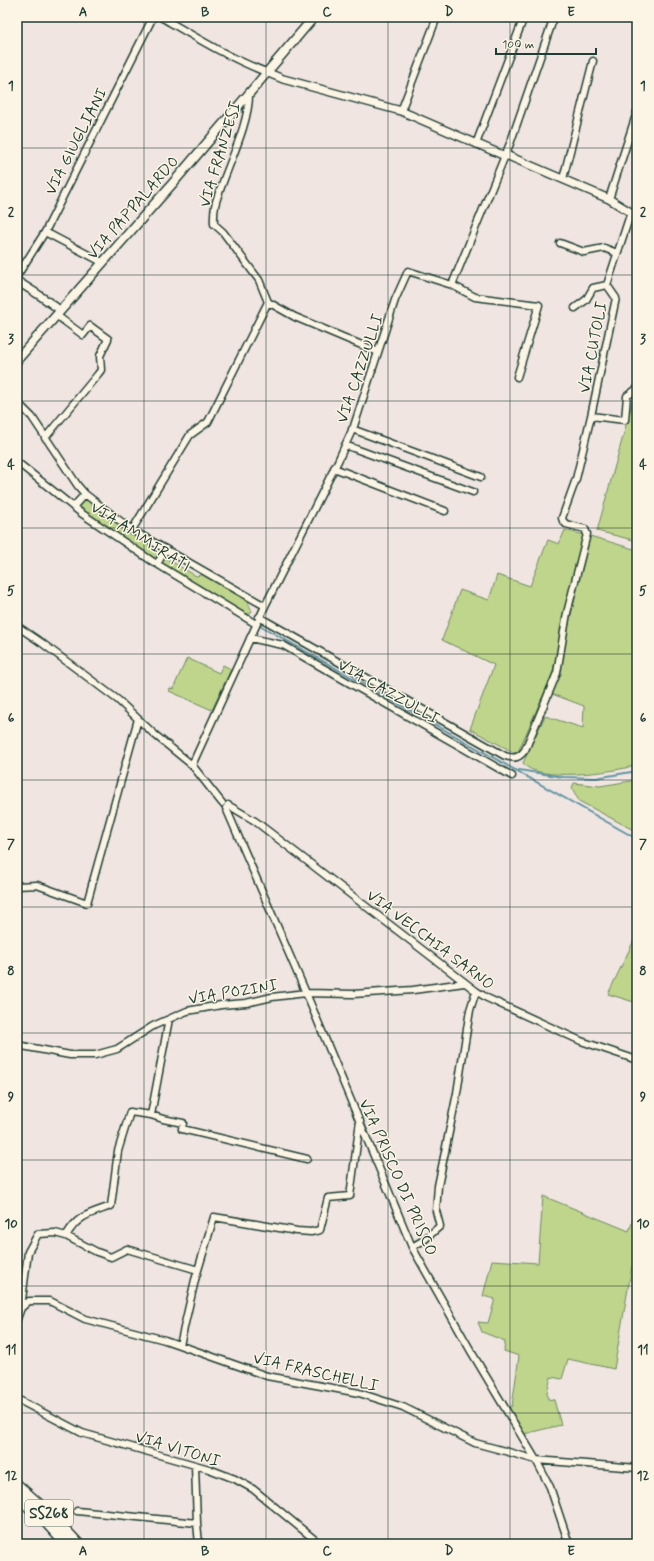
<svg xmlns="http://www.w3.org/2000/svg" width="654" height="1561" font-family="Mynerve,sans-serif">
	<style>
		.green { fill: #bed58b; stroke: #6e8960 }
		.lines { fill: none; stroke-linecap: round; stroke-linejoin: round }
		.stream { stroke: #6195a4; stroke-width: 2 }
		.minor-casing { stroke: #1f3d34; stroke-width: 9 }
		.tertiary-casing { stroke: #1f3d34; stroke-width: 10 }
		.secondary-casing { stroke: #1f3d34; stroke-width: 11 }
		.trunk-casing { stroke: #1f3d34; stroke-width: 13 }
		.minor { stroke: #fcf5e5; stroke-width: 6 }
		.tertiary { stroke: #fcf5e5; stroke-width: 7 }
		.secondary { stroke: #fcf5e5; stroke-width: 8 }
		.trunk { stroke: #fcf5e5; stroke-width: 10 }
		.grid { fill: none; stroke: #1f3d34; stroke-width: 1; stroke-opacity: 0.55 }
		.labels { text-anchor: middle; stroke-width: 3; stroke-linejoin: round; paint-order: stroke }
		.shield { fill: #fcf5e5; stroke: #617469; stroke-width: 1 }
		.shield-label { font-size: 15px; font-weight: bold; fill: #1f3d34 }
		.street-label { font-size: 16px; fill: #1f3d34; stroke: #fcf5e5 }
		.neatline { fill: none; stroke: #1f3d34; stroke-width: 1.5 }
		.grid-label { font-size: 13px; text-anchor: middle; font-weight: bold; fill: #1f3d34 }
	</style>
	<rect width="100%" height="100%" fill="#f0e5e1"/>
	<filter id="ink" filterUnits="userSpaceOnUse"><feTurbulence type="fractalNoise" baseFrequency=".025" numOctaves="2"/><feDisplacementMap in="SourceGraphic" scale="8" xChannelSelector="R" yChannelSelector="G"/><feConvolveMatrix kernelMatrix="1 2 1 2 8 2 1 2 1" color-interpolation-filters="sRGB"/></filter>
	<g filter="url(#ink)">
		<path class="green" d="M 637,396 L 637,541 L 597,531 L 633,400 Z
			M 86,499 L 118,524 L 160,550 L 155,560 L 99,523 L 79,506 Z
			M 565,530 L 584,535 L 552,675 L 518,752 L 515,753 L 470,729 L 494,665 L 442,640 L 460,590 L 489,600 L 497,575 L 530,586 L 548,540 L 559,544 Z
			M 590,536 L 637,550 L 637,765 C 616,772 535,783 523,763 L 545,716 L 583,728 L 584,706 L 552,694 L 558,678 L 570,619 Z
			M 164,557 L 196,576 L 203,574 L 248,602 L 252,612 L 250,614 L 246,614 L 161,564 Z
			M 187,658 L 219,673 L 223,665 L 231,669 L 212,710 L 169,691 L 170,688 L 173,689 Z
			M 637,780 L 637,832 L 579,801 L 572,788 L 574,783 L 600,786 Z
			M 637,934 L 637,1003 L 608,994 Z
			M 543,1196 L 629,1231 L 637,1210 L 637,1267 L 632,1266 L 614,1369 L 568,1359 L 562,1379 L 551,1377 L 547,1393 L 548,1399 L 554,1400 L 561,1425 L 524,1434 L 508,1408 L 512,1406 L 519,1356 L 504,1351 L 505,1341 L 482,1332 L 478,1322 L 488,1323 L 495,1299 L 483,1296 L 492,1260 L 538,1263 Z"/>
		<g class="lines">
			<path class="stream" d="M 261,626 L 637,839
				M 519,770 L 563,777 L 596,778 L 637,771"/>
			<g class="minor-casing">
				<path id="minor" d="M 161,17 C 195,37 229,58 266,72
					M 541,17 L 553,21
					M 249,93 C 250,119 232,157 223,182 C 217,198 213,206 214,224 L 223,232 L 259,280 L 268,302 L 295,317 L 378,352
					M 401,111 L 437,17
					M 476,144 L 524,17
					M 563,179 L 593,61
					M 609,199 L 637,112
					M 45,232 L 102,262
					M 560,243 L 584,252 L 604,248 L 617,253
					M 17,276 L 45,232 L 153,17
					M 452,285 L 511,141 L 554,17
					M 607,285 L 616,298 L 591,416 L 625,420 L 627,396 L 637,389
					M 575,308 L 586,300 L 593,288 L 607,285 L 631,212
					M 17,402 L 32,417 L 78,486 L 85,494 L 132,530 L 265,606
					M 352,429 L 481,477
					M 45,438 L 98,374 L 101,370 L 100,356 L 108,339 L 90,326 L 83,335 L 56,315
					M 345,445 L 473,492
					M 17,462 L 81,513 L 152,561 L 256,624
					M 334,468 L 445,511
					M 73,507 L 85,494
					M 132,530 L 190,435 L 208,422 L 268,302
					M 157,564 L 166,549
					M 259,617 L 505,756 C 515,759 519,758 525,750 L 557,673 L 567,613 L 587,534 L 585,529 L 566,524 L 563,521 L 562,518 L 576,479 L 591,416
					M 17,626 L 42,643 L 118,700 L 154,734 L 192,765 L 222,803
					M 250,638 L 283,645 L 512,776
					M 192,765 L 265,606 L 338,461 L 354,426 L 395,300 L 408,271 L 452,285 L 475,297 L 539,305 L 517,377
					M 228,805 L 255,821 L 476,991 L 487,998 L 581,1041 L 637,1060
					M 226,808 L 306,993 L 412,1247 L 472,1353 L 536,1460 L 550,1487 L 569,1544
					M 17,886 L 37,885 L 87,903 L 138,719
					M 17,1045 L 70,1055 L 95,1055 L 117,1049 L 153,1026 L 187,1011 L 221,1005 L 246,1003 L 272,997 L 306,993 L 353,994 L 413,990 L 464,983
					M 151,1115 L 163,1119 L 183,1123 L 182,1129 L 307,1159
					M 66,1236 L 97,1252 L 111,1257 L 127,1249 L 198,1270
					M 412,1247 L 424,1240 L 440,1226 L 436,1211 L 438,1186 L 457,1093 L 470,1010 L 476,991
					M 21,1308 L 29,1301 L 50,1301 L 85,1319 L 165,1340 L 267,1376 L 359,1393 L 403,1407 L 475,1443 L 505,1451 L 536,1460 L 637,1468
					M 17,1319 L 21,1308 L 28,1252 L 38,1234 L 55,1233 L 66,1236 C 78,1215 89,1214 111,1206 L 118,1151 L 130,1112 L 151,1115 L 169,1019
					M 180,1345 L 195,1280 L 214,1217 L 297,1231 L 311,1232 L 320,1230 L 328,1198 L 350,1196 L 360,1121
					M 17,1399 L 82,1433 L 209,1469 L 235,1479 L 253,1489 L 320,1544
					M 195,1465 L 197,1523 L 199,1544
					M 77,1511 L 197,1523"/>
			</g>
			<g class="tertiary-casing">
				<path id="tertiary" d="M 266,72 L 283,79 L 401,111 L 505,156
					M 506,155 L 609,199 L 637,216
					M 17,281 L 39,295 L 60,310"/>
			</g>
			<g class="secondary-casing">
				<path id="secondary" d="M 17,360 L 173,183 L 314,17"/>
			</g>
			<g class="trunk-casing">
				<path id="trunk" d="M 17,1485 L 52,1516 L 78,1544
					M 17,1496 L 46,1522 L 66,1544"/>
			</g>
			<use href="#minor" class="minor"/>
			<use href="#tertiary" class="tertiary"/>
			<use href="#secondary" class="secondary"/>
			<use href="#trunk" class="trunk"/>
		</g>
	</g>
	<path class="grid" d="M 144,17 L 144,1544M 266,17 L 266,1544M 388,17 L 388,1544M 510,17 L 510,1544M 17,148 L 637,148M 17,275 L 637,275M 17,401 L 637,401M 17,528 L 637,528M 17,654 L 637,654M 17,780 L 637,780M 17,907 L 637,907M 17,1033 L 637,1033M 17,1160 L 637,1160M 17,1286 L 637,1286M 17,1413 L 637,1413"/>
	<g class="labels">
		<rect class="shield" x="25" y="1500" width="48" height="26" rx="3"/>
		<g class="shield-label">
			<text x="49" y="1518">SS268</text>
		</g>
		<g class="street-label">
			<text transform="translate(75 141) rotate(-63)" y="6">VIA GIUGLIANI</text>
			<text transform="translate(219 154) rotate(-73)" y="6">VIA FRANZESI</text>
			<text transform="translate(132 207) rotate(-49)" y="6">VIA PAPPALARDO</text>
			<text transform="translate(592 347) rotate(-79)" y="6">VIA CUTOLI</text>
			<text transform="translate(359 368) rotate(-71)" y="6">VIA CAZZULLI</text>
			<text transform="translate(141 536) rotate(33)" y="6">VIA AMMIRATI</text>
			<text transform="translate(389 691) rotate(30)" y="6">VIA CAZZULLI</text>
			<text transform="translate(431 939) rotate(37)" y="6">VIA VECCHIA SARNO</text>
			<text transform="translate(233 991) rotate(-9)" y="6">VIA POZINI</text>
			<text transform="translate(399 1177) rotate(66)" y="6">VIA PRISCO DI PRISCO</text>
			<text transform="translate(316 1371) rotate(13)" y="6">VIA FRASCHELLI</text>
			<text transform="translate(178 1448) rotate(17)" y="6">VIA VITONI</text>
		</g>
	</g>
	<rect width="654" height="1561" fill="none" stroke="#fcf5e5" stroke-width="44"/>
	<path d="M496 48v6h100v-6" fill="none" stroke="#1f3d34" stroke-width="2"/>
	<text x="502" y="48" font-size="12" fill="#1f3d34" stroke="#fcf5e5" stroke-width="3" paint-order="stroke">100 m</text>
	<rect x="22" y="22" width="610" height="1517" class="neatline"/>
	<g class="grid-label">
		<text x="83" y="16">A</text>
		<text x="205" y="16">B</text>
		<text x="327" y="16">C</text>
		<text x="449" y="16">D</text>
		<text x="571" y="16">E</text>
		<text x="11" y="90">1</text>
		<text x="643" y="90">1</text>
		<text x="11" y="216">2</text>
		<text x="643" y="216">2</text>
		<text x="11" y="343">3</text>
		<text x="643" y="343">3</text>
		<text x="11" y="469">4</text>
		<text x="643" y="469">4</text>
		<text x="11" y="595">5</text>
		<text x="643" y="595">5</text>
		<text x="11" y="722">6</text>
		<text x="643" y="722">6</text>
		<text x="11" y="848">7</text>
		<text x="643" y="848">7</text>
		<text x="11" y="975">8</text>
		<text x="643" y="975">8</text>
		<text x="11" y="1101">9</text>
		<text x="643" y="1101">9</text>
		<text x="11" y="1228">10</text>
		<text x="643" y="1228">10</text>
		<text x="11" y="1354">11</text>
		<text x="643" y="1354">11</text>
		<text x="11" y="1480">12</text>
		<text x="643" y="1480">12</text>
		<text x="83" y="1555">A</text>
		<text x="205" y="1555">B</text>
		<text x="327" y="1555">C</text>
		<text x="449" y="1555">D</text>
		<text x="571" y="1555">E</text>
	</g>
</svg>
